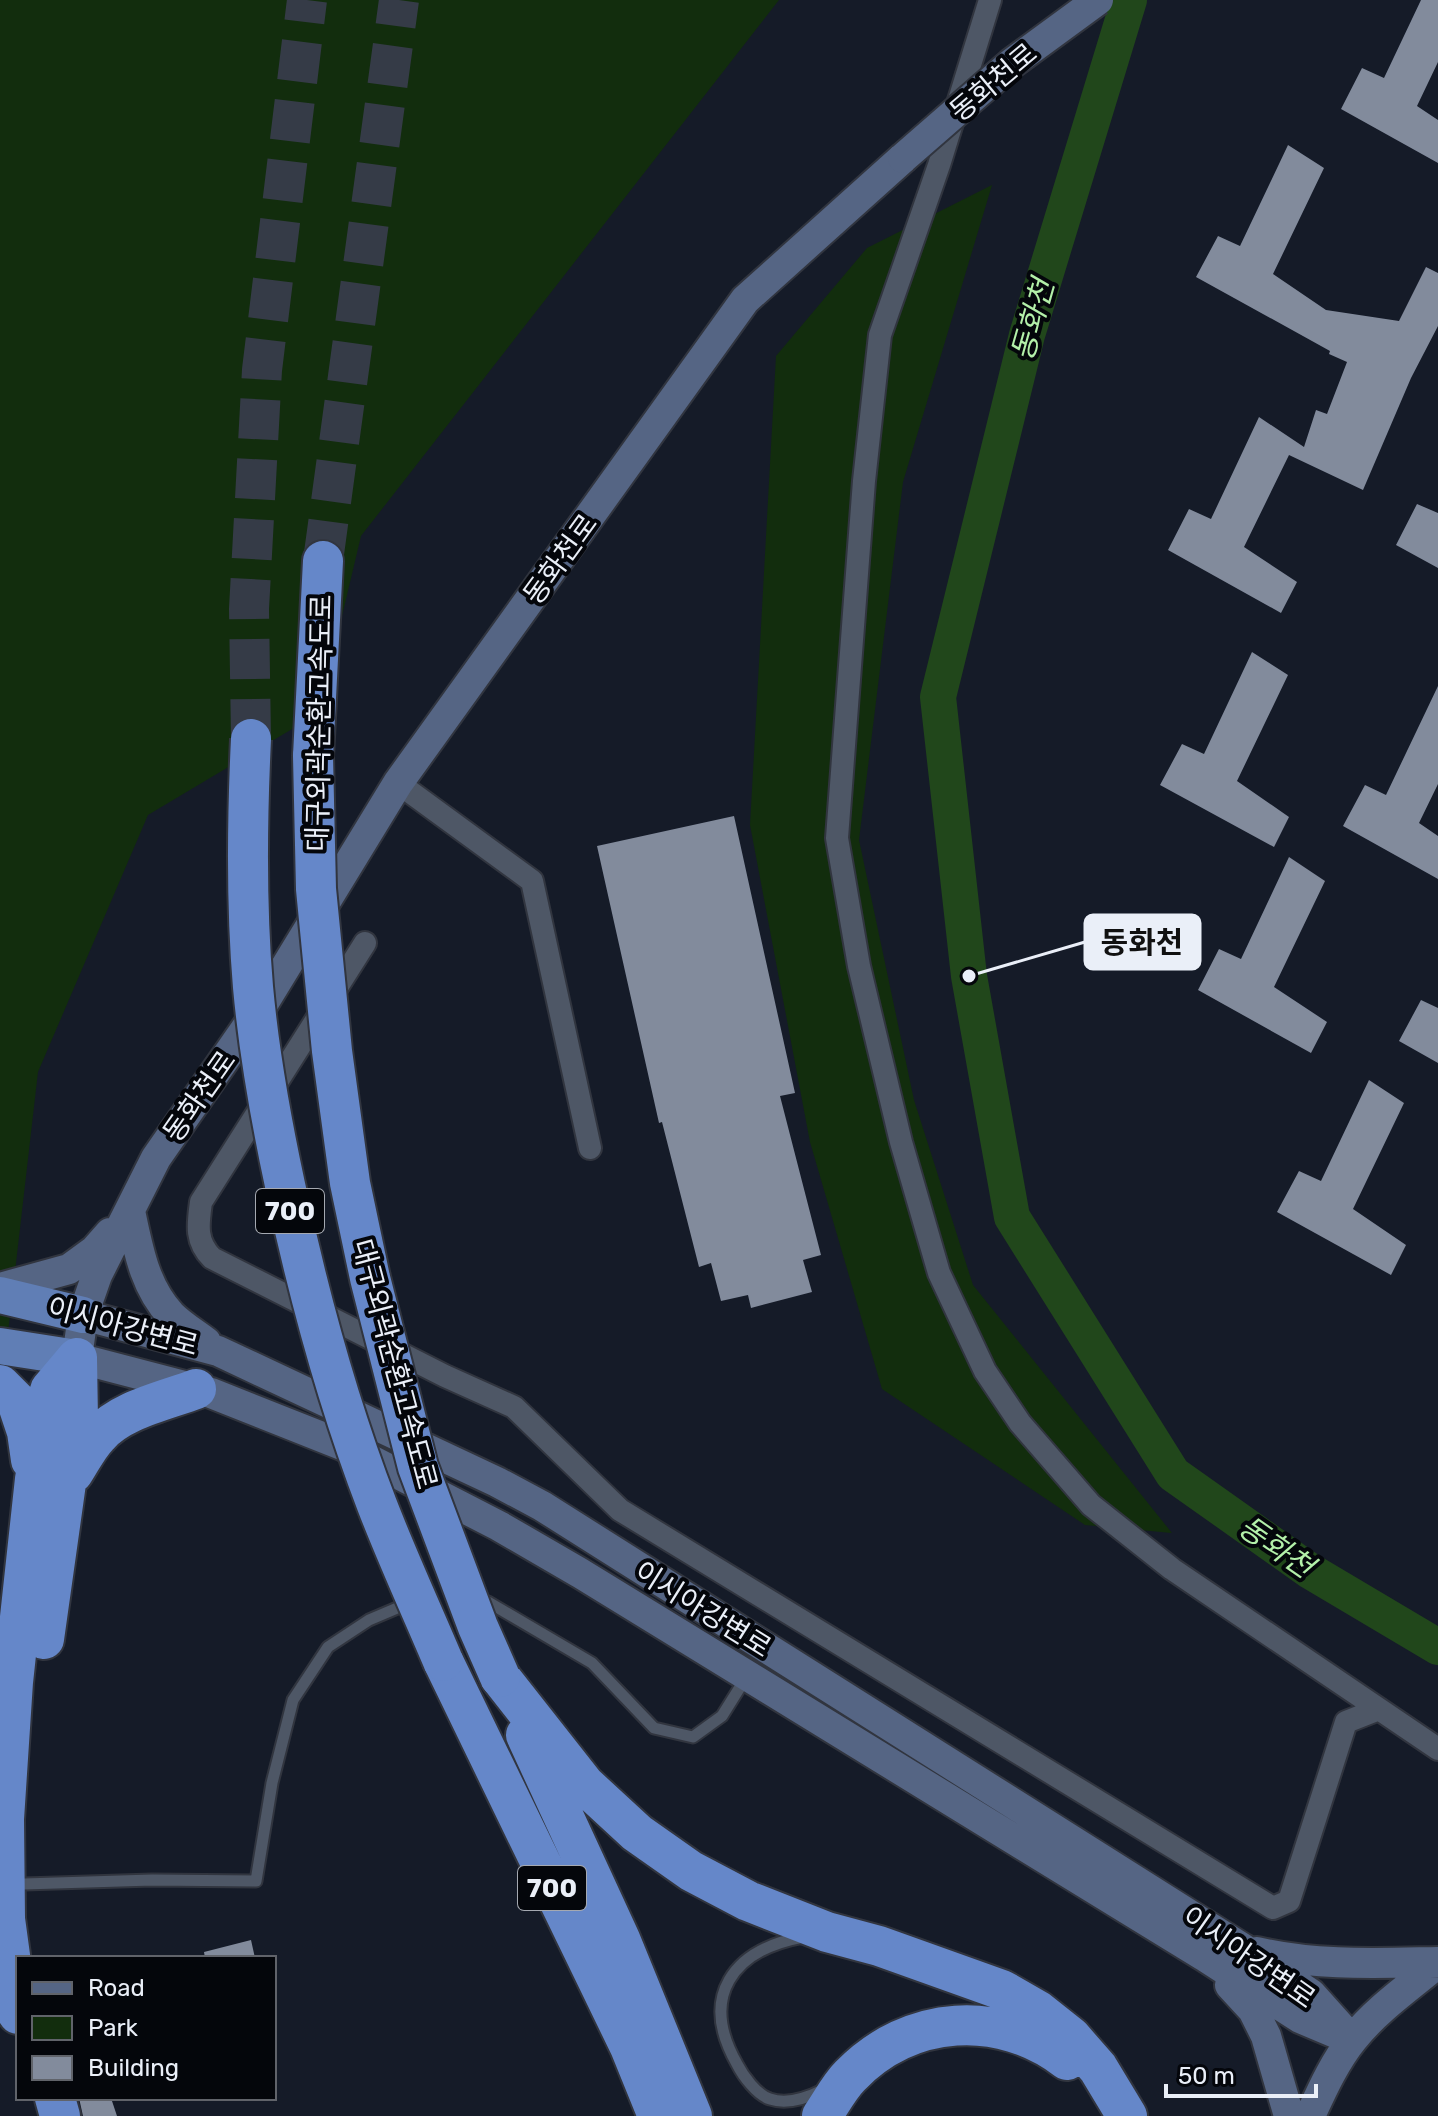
<svg xmlns="http://www.w3.org/2000/svg" width="1438" height="2116" font-family="Rubik,'Noto Sans KR',sans-serif">
	<style>
		.green { fill: #122d0d }
		.lines { fill: none; stroke-linecap: round; stroke-linejoin: round }
		.river { stroke: #21471b; stroke-width: 36 }
		.building { fill: #828b9c }
		.motorway-tunnel { stroke: #353b47; stroke-width: 40; stroke-dasharray: 40 20; stroke-linecap: butt }
		.service-casing { stroke: #31353f; stroke-width: 15 }
		.minor-casing { stroke: #31353f; stroke-width: 26 }
		.secondary-casing { stroke: #31353f; stroke-width: 34 }
		.trunk-casing { stroke: #31353f; stroke-width: 40 }
		.motorway-casing { stroke: #31353f; stroke-width: 44 }
		.service { stroke: #4e5766; stroke-width: 11 }
		.minor { stroke: #4e5766; stroke-width: 22 }
		.secondary { stroke: #556584; stroke-width: 30 }
		.trunk { stroke: #607eb5; stroke-width: 36 }
		.motorway { stroke: #6587c9; stroke-width: 40 }
		.secondary-bridge-casing { stroke: #31353f; stroke-width: 34; stroke-linecap: butt }
		.motorway-bridge-casing { stroke: #31353f; stroke-width: 44; stroke-linecap: butt }
		.secondary-bridge { stroke: #556584; stroke-width: 30 }
		.motorway-bridge { stroke: #6587c9; stroke-width: 40 }
		.labels { text-anchor: middle; stroke-width: 8; stroke-linejoin: round; paint-order: stroke }
		.shield { fill: #04060b; stroke: #a5a9b1; stroke-width: 2 }
		.shield-label { font-size: 26px; font-weight: bold; fill: #eaeff8 }
		.street-label { font-size: 28px; fill: #eaeff8; stroke: #04060b }
		.water-label { font-size: 30px; font-style: italic; fill: #b3f0a9; stroke: #04060b }
		.leader { fill: none; stroke: #eaeff8; stroke-width: 3 }
		.callout-dot { fill: #eaeff8; stroke: #04060b; stroke-width: 3 }
		.callout { fill: #eaeff8; stroke: #eaeff8; stroke-width: 3 }
		.callout-label { font-size: 30px; text-anchor: middle; font-weight: bold; fill: #111 }
	</style>
	<rect width="100%" height="100%" fill="#151b28"/>
	<path class="green" d="M 0,0 L 779,0 L 361,536 L 319,713 L 148,815 L 38,1072 L 0,1402 Z
		M 992,185 L 903,482 L 859,840 L 914,1100 L 973,1285 L 1172,1533 L 1085,1525 L 882,1389 L 810,1142 L 750,825 L 776,356 L 867,248 Z"/>
	<g class="lines">
		<path class="river" d="M 1129,0 L 1027,335 L 938,697 L 969,976 L 1012,1217 L 1173,1474 L 1310,1571 L 1438,1647"/>
	</g>
	<path class="building" d="M 1421,0 L 1438,0 L 1438,62 L 1417,106 L 1438,120 L 1438,163 L 1341,109 L 1362,68 L 1384,78 Z
		M 1288,145 L 1324,168 L 1273,274 L 1326,310 L 1399,321 L 1426,267 L 1438,273 L 1438,326 L 1411,378 L 1363,490 L 1289,455 L 1244,547 L 1297,582 L 1281,613 L 1168,550 L 1189,509 L 1211,519 L 1259,417 L 1304,447 L 1316,410 L 1327,414 L 1347,362 L 1329,354 L 1330,351 L 1196,277 L 1218,236 L 1240,246 Z
		M 1417,504 L 1438,513 L 1438,568 L 1396,545 Z
		M 1252,652 L 1288,675 L 1237,781 L 1289,817 L 1274,847 L 1160,785 L 1182,744 L 1204,754 Z
		M 1438,686 L 1438,784 L 1419,823 L 1438,836 L 1438,879 L 1343,826 L 1365,785 L 1386,795 Z
		M 734,816 L 795,1093 L 780,1096 L 821,1255 L 803,1260 L 812,1292 L 751,1308 L 748,1295 L 721,1301 L 711,1263 L 699,1267 L 662,1122 L 659,1123 L 597,846 Z
		M 1289,857 L 1325,881 L 1274,987 L 1327,1022 L 1311,1053 L 1198,990 L 1219,949 L 1241,959 Z
		M 1421,1000 L 1438,1008 L 1438,1063 L 1399,1041 Z
		M 1369,1080 L 1404,1103 L 1353,1209 L 1406,1245 L 1391,1275 L 1277,1212 L 1299,1171 L 1321,1181 Z
		M 251,1940 L 255,1958 L 205,1958 L 204,1952 Z
		M 79,2098 L 111,2098 L 117,2116 L 83,2116 Z"/>
	<g class="lines">
		<path class="motorway-tunnel" d="M 323,561 L 399,0
			M 251,739 L 249,609 L 262,370 L 307,0"/>
		<g class="service-casing">
			<path id="service" d="M 478,1602 L 488,1602 L 592,1663 L 654,1728 L 693,1737 L 722,1716 L 747,1676
				M 24,1884 L 152,1880 L 256,1881 L 272,1783 L 293,1700 L 328,1647 L 369,1620 L 409,1603
				M 803,1937 C 732,1950 699,1997 737,2064 C 743,2076 757,2095 770,2099 C 788,2105 807,2098 823,2090"/>
		</g>
		<g class="minor-casing">
			<path id="minor" d="M 990,0 L 939,165 L 880,335 L 864,481 L 837,838 L 859,966 L 901,1142 L 939,1273 L 985,1371 L 1020,1423 L 1091,1505 L 1172,1569 L 1438,1749
				M 398,783 L 532,881 L 590,1148
				M 365,943 L 201,1202 C 198,1224 195,1241 212,1258 L 445,1376 L 514,1407 L 620,1510 L 1273,1908 L 1289,1901 L 1346,1722 L 1379,1709"/>
		</g>
		<g class="secondary-casing">
			<path id="secondary" d="M 903,158 L 745,300 L 398,783 L 263,1004 L 156,1158 L 97,1275 L 83,1315 L 77,1358 L 211,1393 L 342,1445 L 499,1526 L 580,1573 L 1204,1956 L 1300,2018 L 1352,2040
				M 130,1211 C 138,1248 144,1286 171,1315 C 181,1325 194,1333 206,1342
				M 0,1288 L 69,1269 L 95,1250 L 110,1233
				M 83,1315 L 218,1351 L 497,1482 L 542,1506 L 1242,1948 L 1311,1994 L 1345,2032
				M 1257,1952 C 1316,1966 1378,1963 1438,1962
				M 1230,1985 L 1253,2010 L 1266,2036 L 1289,2116
				M 1310,2116 C 1322,2090 1335,2061 1353,2039 C 1376,2010 1409,1987 1438,1963"/>
		</g>
		<g class="trunk-casing">
			<path id="trunk" d="M 0,1295 L 83,1315
				M 0,1346 L 77,1358"/>
		</g>
		<g class="motorway-casing">
			<path id="motorway" d="M 313,756 L 323,561
				M 0,1385 L 17,1402 L 27,1432 L 31,1460
				M 73,1473 C 81,1461 88,1446 98,1436 C 120,1410 164,1401 196,1389
				M 44,1639 L 66,1483 L 78,1420 L 77,1358
				M 443,1661 L 630,2047 L 658,2116
				M 500,1677 L 585,1785 L 637,1833 L 691,1871 L 748,1901 L 827,1932 L 879,1946 L 1002,1990 L 1037,2010 L 1071,2037 L 1098,2068 L 1127,2116
				M 526,1735 L 620,1939 L 692,2116
				M 18,2014 L 5,1919 L 4,1819 L 13,1682 L 35,1479 L 50,1390 L 77,1358
				M 55,2098 L 60,2116
				M 822,2116 C 831,2103 839,2087 850,2076 C 910,2014 1000,2009 1067,2060"/>
		</g>
		<use href="#service" class="service"/>
		<use href="#minor" class="minor"/>
		<use href="#secondary" class="secondary"/>
		<use href="#trunk" class="trunk"/>
		<use href="#motorway" class="motorway"/>
		<g class="secondary-bridge-casing">
			<path id="secondary-bridge" d="M 903,158 L 1012,63 L 1098,0"/>
		</g>
		<g class="motorway-bridge-casing">
			<path id="motorway-bridge" d="M 251,739 C 247,822 246,905 253,987 C 259,1053 271,1120 285,1185 C 308,1293 337,1401 377,1505 C 397,1557 421,1609 443,1661
				M 313,756 L 316,889 L 332,1051 L 350,1183 L 370,1278 L 418,1467 L 478,1627 L 500,1677"/>
		</g>
		<use href="#secondary-bridge" class="secondary-bridge"/>
		<use href="#motorway-bridge" class="motorway-bridge"/>
	</g>
	<g class="labels">
		<g class="shield">
			<rect x="256" y="1189" width="68" height="44" rx="6"/>
			<rect x="518" y="1866" width="68" height="44" rx="6"/>
		</g>
		<g class="shield-label">
			<text x="290" y="1220">700</text>
			<text x="552" y="1897">700</text>
		</g>
		<g class="street-label">
			<text transform="translate(993 82) rotate(-40)" y="10">동화천로</text>
			<text transform="translate(560 559) rotate(-54)" y="10">동화천로</text>
			<text transform="translate(319 723) rotate(-89)" y="10">대구외곽순환고속도로</text>
			<text transform="translate(199 1096) rotate(-55)" y="10">동화천로</text>
			<text transform="translate(123 1326) rotate(15)" y="10">이시아강변로</text>
			<text transform="translate(395 1364) rotate(75)" y="10">대구외곽순환고속도로</text>
			<text transform="translate(703 1609) rotate(32)" y="10">이시아강변로</text>
			<text transform="translate(1249 1957) rotate(35)" y="10">이시아강변로</text>
		</g>
		<g class="water-label">
			<text transform="translate(1033 320) rotate(-74)" y="10">동화천</text>
			<text transform="translate(1276 1547) rotate(35)" y="10">동화천</text>
		</g>
	</g>
	<path class="leader" d="M969 976L1085 942"/>
	<circle class="callout-dot" cx="969" cy="976" r="8"/>
	<rect class="callout" x="1085" y="915" width="115" height="54" rx="8"/>
	<g class="callout-label">
		<text x="1142" y="953">동화천</text>
	</g>
	<rect x="16" y="1956" width="260" height="144" fill="#04060b" stroke="#60636a" stroke-width="2"/>
	<rect x="32" y="1982" width="40" height="12" fill="#556584" stroke="#60636a" stroke-width="2"/>
	<text x="88" y="1996" font-size="24" fill="#eaeff8">Road</text>
	<rect x="32" y="2016" width="40" height="24" fill="#122d0d" stroke="#60636a" stroke-width="2"/>
	<text x="88" y="2036" font-size="24" fill="#eaeff8">Park</text>
	<rect x="32" y="2056" width="40" height="24" fill="#828b9c" stroke="#60636a" stroke-width="2"/>
	<text x="88" y="2076" font-size="24" fill="#eaeff8">Building</text>
	<path d="M1166 2084v12h150v-12" fill="none" stroke="#eaeff8" stroke-width="4"/>
	<text x="1178" y="2084" font-size="24" fill="#eaeff8" stroke="#04060b" stroke-width="6" paint-order="stroke">50 m</text>
</svg>
